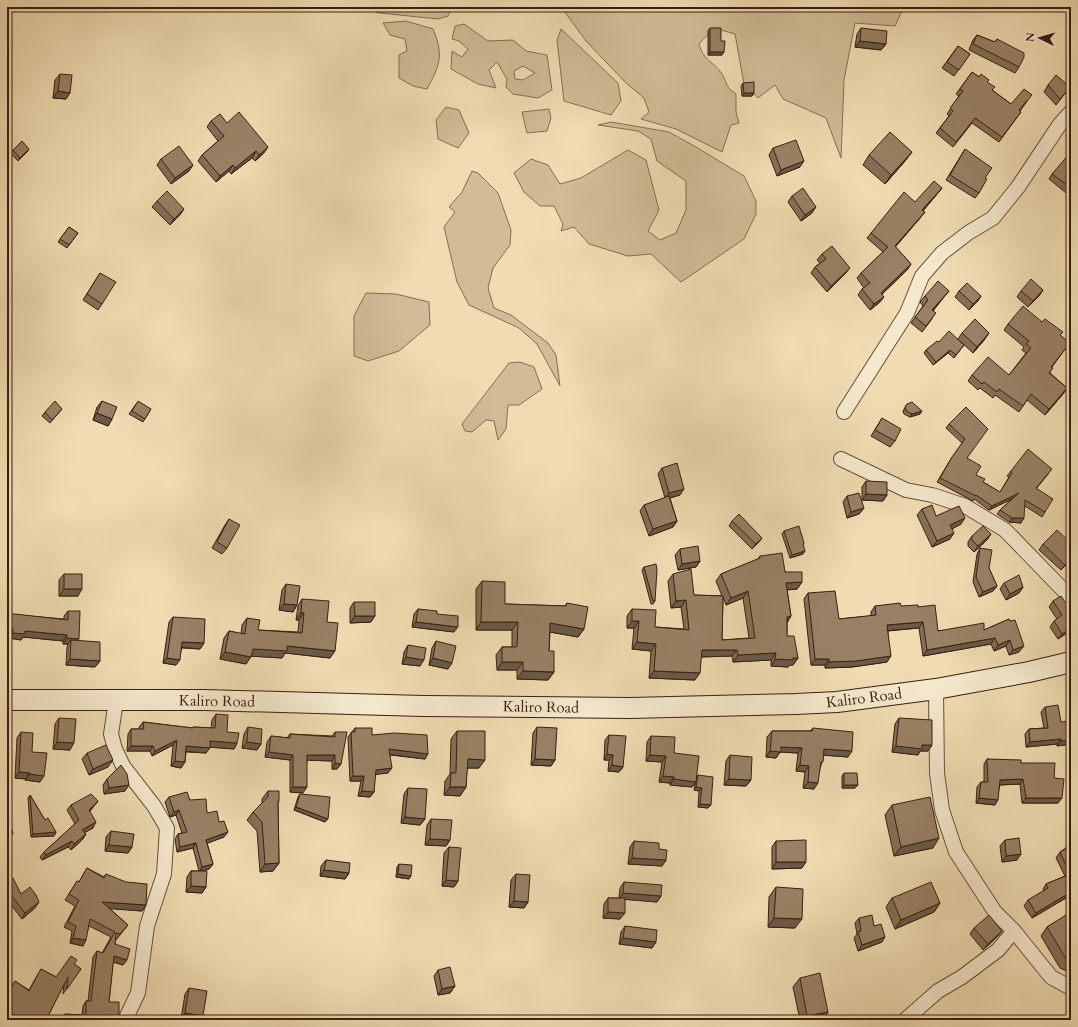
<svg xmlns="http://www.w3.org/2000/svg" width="1078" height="1027" font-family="Cardo,serif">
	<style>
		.green { fill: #d0bc97; stroke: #856d54; fill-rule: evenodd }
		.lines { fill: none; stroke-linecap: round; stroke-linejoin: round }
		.minor-casing { stroke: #674e39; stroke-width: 16 }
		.secondary-casing { stroke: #3a1e11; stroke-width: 22 }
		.minor { stroke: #f5e8cd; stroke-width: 14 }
		.secondary { stroke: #f5e8cd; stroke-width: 20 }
		.wall { fill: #836f57; stroke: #3a1e11; fill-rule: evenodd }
		.shaded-wall { fill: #6a5a47; stroke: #3a1e11 }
		.building { fill: #988165; stroke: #3a1e11 }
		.labels { text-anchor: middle; stroke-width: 3; stroke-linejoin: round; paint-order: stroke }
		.street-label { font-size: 15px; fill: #3a1e11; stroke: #f5e8cd }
	</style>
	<rect width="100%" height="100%" fill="#efdcb2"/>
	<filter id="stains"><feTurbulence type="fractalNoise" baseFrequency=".005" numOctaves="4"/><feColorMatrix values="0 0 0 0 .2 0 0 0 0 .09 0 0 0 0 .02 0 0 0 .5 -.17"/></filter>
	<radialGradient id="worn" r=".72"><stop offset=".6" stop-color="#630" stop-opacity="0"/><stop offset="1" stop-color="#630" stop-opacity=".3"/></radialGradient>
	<path class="green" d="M 354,7 L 389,7 L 391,9 L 396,7 L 452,7 L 448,16 L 438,19 L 380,13 Z
		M 561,7 L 904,7 L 895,26 L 855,23 L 844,80 L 841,158 L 826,118 L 783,99 L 775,85 L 758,98 L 744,84 L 735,34 L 714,28 L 699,44 C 704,62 714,61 722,74 C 728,84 725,87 736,94 L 736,112 L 739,123 L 731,125 L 722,152 L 676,129 L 641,119 L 649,112 L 644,98 L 626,83 L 586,41 Z
		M 406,21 L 433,29 C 444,55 440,65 427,89 L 413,86 L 399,78 L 399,55 L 407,51 L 405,39 L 390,35 L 383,23 Z
		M 464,24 L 488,41 L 513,40 L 526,51 L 547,55 L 552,90 L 538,98 L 513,94 L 506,87 L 507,79 L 497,62 L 489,70 L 496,88 L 478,84 L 451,69 L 452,51 L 462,57 L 468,49 L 459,41 L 452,39 L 455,26 ZM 523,66 L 535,73 L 523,80 L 515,79 L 514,71 Z
		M 561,29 L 618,83 L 621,101 L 611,115 L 564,101 L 557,40 Z
		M 446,107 L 459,110 L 469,133 L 458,148 L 438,139 L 436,120 Z
		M 549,109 L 551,118 L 547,131 L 527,133 L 522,112 Z
		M 611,122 L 669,132 L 696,147 L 744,176 L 756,201 L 756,214 L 744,239 L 681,282 L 651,254 L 628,256 L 589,244 L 574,227 L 561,231 L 563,224 L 554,206 L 540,206 L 524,192 L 514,173 L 531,159 L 548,165 L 560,184 L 581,178 L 628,150 L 646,160 L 659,210 L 648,231 L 660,240 L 676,233 L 686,210 L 686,181 L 657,161 L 651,139 L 638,131 L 598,125 Z
		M 472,171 L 478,173 L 498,193 L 511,230 L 510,245 L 493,268 L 488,288 L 494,308 L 511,315 L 548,343 L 556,355 L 560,386 L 537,344 L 519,328 L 469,305 L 457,282 L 444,227 L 455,212 L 449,207 L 462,192 Z
		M 366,293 L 396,294 L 429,302 L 430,325 L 399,351 L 368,361 L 354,356 L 354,316 Z
		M 520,362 L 534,367 L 542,389 L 519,405 L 508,405 L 506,429 L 498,440 L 494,421 L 486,420 L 472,432 L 465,431 L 462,424 L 509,363 Z"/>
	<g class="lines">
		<g class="minor-casing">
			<path id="minor" d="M 844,412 L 907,313 L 922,276 L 942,253 L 968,233 L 993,218 L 1018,187 L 1060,124 L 1071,112
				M 841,459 L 906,490 L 932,495 L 965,506 L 1005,530 L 1071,598
				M 936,689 L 937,773 L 942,810 L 956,852 L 995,912 L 1014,931 L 1051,977 L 1071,988
				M 116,701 L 111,734 L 115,749 L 123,766 L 154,806 L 167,828 L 164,874 L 147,926 L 138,993 L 125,1020
				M 905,1020 L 938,991 L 962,977 L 998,950 L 1014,931"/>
		</g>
		<g class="secondary-casing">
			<path id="secondary" d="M 7,700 L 204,700 L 423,706 L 630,708 L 796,704 L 837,702 L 936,689 L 1029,672 L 1071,662"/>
		</g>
		<use href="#minor" class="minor"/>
		<use href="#secondary" class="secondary"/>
	</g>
	<path class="wall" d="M 710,28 L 721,41 L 722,55 L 708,55 L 708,31 Z
		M 861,28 L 886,44 L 881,50 L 855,47 L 857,34 Z
		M 977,35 L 995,42 L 997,39 L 1019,67 L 1015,73 L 969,50 L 973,40 Z
		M 958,46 L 970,54 L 954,76 L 942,68 Z
		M 972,72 L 979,77 L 987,82 L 992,90 L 1011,104 L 1028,100 L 1020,111 L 1021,112 L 999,142 L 972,123 L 953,147 L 936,133 L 949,116 L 947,114 L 959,96 L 956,94 Z
		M 60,74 L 66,99 L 53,98 L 55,80 Z
		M 743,83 L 754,93 L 752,96 L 742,96 L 741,86 Z
		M 1048,85 L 1070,87 L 1056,105 L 1044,92 Z
		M 211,121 L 227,123 L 264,153 L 255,161 L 252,158 L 231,174 L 229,171 L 216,182 L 198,161 L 202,155 L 218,141 L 207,127 Z
		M 773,148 L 800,167 L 777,176 L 769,155 Z
		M 965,149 L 985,178 L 979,193 L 975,198 L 946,180 Z
		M 13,150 L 27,152 L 18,161 L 10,153 Z
		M 912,152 L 905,161 L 885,184 L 863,165 L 869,155 Z
		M 1071,156 L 1071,197 L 1049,179 L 1052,174 Z
		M 161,159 L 189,171 L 171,184 L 157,165 Z
		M 942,188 L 938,193 L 923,211 L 921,217 L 895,247 L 911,264 L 907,270 L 882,294 L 880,302 L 870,310 L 858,295 L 862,289 L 864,288 L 857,278 L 861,273 L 883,252 L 867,238 L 871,233 L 915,202 Z
		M 792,196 L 812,213 L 801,221 L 788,202 Z
		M 157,201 L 180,215 L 170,225 L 152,207 Z
		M 69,227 L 78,233 L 67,248 L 58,242 Z
		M 822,254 L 845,274 L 827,292 L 811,273 L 815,267 L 820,263 L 817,260 Z
		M 100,273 L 102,304 L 98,310 L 83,300 Z
		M 1043,290 L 1039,296 L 1028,307 L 1017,297 L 1021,291 Z
		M 959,291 L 981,296 L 977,302 L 969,310 L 955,297 Z
		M 925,296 L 944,297 L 933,311 L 932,319 L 922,332 L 911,323 L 923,306 L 920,302 Z
		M 1042,322 L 1060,335 L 1066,348 L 1052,367 L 1050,373 L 1067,388 L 1063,394 L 1045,415 L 1027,400 L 1019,412 L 995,395 L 993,398 L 980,388 L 978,390 L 968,381 L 972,375 L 1009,375 L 1026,353 L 1022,350 L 1024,347 L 1004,330 L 1008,324 Z
		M 962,333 L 985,339 L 973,353 L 960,341 L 964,345 L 954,358 L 948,353 L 933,365 L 924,353 L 926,350 L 939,342 L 958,339 Z
		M 102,401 L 112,419 L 108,426 L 93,420 L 97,407 Z
		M 136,404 L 151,409 L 143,422 L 129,414 Z
		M 907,404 L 920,414 L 910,417 L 904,414 L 903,411 Z
		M 966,407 L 967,458 L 976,475 L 983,482 L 1000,492 L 1009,477 L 1007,476 L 1011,471 L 1049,473 L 1036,489 L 1045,512 L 1042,517 L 1025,506 L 1021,523 L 1009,522 L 997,514 L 1000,510 L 1012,499 L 989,510 L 974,499 L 973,501 L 937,482 L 949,462 L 962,443 L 946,428 L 949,424 Z
		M 62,409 L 50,423 L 42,416 L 45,412 Z
		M 882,418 L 895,441 L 890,447 L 871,436 Z
		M 662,468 L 680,495 L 670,498 L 677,521 L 673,527 L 649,536 L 640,511 L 644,505 L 665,498 L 658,474 Z
		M 866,481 L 887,495 L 883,501 L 862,500 L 862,487 Z
		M 847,496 L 864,508 L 859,514 L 847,518 L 843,502 Z
		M 922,509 L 936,516 L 961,524 L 952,529 L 950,539 L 932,547 L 917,515 Z
		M 229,519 L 227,548 L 222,554 L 212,548 L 225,525 Z
		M 732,521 L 762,538 L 758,543 L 752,549 L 729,526 Z
		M 784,531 L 804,543 L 803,545 L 803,554 L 790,558 L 782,534 Z
		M 991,534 L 987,540 L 974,552 L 968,546 L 968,542 L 972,536 Z
		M 1043,544 L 1071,560 L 1061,570 L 1039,550 Z
		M 980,548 L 997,586 L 993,591 L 979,597 L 973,582 L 977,554 Z
		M 680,549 L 700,561 L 696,567 L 678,570 L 675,555 Z
		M 760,556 L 802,582 L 797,589 L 787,590 L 791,616 L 787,623 L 787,636 L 798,658 L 793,665 L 790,665 L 788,667 L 771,666 L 771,660 L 733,662 L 732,656 L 701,657 L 695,680 L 649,678 L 651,651 L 632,649 L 634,628 L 627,628 L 627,616 L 632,609 L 655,627 L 684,629 L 681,607 L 671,608 L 668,581 L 673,574 L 694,595 L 722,596 L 716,581 L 721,574 L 758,559 ZM 723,597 L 726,605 L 743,598 L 749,638 L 722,640 Z
		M 644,567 L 655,601 L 653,604 L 651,604 L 642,570 Z
		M 64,574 L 78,596 L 59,596 L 59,580 Z
		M 482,581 L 505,604 L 565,606 L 567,603 L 584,629 L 578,637 L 550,632 L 549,651 L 554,672 L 548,680 L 517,679 L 517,670 L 497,670 L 496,655 L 502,647 L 512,647 L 512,630 L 476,630 L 476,589 Z
		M 1004,583 L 1023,587 L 1019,593 L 1006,600 L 1000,589 Z
		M 286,584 L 297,605 L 293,612 L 279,610 L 282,590 Z
		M 808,593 L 839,619 L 871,616 L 871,612 L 875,606 L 918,607 L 938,631 L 984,630 L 1009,619 L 1019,652 L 1009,655 L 1006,646 L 994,651 L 991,644 L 923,656 L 919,628 L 888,631 L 887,662 L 852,667 L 825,668 L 825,665 L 811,665 L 804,599 Z
		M 302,599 L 327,622 L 330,658 L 285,653 L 282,658 L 251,656 L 246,664 L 220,659 L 224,638 L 229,631 L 241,634 L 242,625 L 247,618 L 258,630 L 298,632 L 299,620 L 296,620 L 298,606 Z
		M 1053,601 L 1071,611 L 1071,638 L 1067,633 L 1058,639 L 1050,627 L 1054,621 L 1057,619 L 1049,607 Z
		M 354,602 L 371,622 L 350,623 L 350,608 Z
		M 418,609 L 437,614 L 454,632 L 412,627 L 414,614 Z
		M 68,611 L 78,641 L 100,661 L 95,667 L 66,665 L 67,647 L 68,644 L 63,644 L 63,641 L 23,637 L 21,640 L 9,638 L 9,635 L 7,635 L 7,614 L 64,619 L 64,616 Z
		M 173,617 L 204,643 L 200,649 L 182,648 L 176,665 L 163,663 L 169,622 Z
		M 436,641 L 448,669 L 429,665 L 432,648 Z
		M 408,645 L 420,666 L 402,664 L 404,652 Z
		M 1045,707 L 1061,722 L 1071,744 L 1057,746 L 1057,744 L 1026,747 L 1025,734 L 1029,729 L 1044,728 L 1041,712 Z
		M 216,714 L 227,732 L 237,743 L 234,749 L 210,747 L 206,753 L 186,752 L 185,762 L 181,768 L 171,766 L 173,745 L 152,756 L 150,751 L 127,751 L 128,734 L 131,729 L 140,729 L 139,727 L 143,722 L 192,728 L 193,727 L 211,728 L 212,720 Z
		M 59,718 L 70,750 L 53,749 L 55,724 Z
		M 899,718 L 932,745 L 928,751 L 920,751 L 918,755 L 892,752 L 895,724 Z
		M 248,727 L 261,744 L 257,750 L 242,748 L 244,734 Z
		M 537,727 L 555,760 L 551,766 L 531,765 L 533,733 Z
		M 355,728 L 372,735 L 425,759 L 390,755 L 388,773 L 375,774 L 374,792 L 370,797 L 358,796 L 361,781 L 350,781 L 348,737 Z
		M 813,728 L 848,757 L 824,755 L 814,789 L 803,788 L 805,772 L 796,771 L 798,753 L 780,752 L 776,758 L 766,757 L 767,737 L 772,731 L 810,731 Z
		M 457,731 L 479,768 L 467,768 L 466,787 L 460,796 L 444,795 L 445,781 L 450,774 L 451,739 Z
		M 21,732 L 32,752 L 40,782 L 25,780 L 26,779 L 15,778 L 17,738 Z
		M 335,732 L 341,764 L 337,769 L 332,769 L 332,761 L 307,760 L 303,793 L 290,792 L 290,760 L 265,757 L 267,742 L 271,736 L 287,738 L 290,734 L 332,736 Z
		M 609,735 L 623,767 L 619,772 L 608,771 L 609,760 L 604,760 L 605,740 Z
		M 651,736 L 674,753 L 696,777 L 698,775 L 708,808 L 698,807 L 699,791 L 694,790 L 695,783 L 692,787 L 670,785 L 670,783 L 659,782 L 662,762 L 646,761 L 647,742 Z
		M 87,753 L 108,767 L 89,775 L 82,759 Z
		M 730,755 L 751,780 L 746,786 L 724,785 L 726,761 Z
		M 987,759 L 1021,763 L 1054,778 L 1058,803 L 1022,803 L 1020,784 L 1000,785 L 995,805 L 976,803 L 977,787 L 981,782 L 984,782 L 984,764 Z
		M 844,773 L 858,785 L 855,788 L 842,788 L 842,776 Z
		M 107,779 L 125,791 L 104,794 L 103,785 Z
		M 408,788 L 425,819 L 420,825 L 401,823 L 404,794 Z
		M 268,791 L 279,801 L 278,803 L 279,863 L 273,871 L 260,872 L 257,831 L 247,820 L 253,812 L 262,803 L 262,799 Z
		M 300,794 L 325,822 L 294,810 L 298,797 Z
		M 30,795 L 45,820 L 56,832 L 54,836 L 31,837 L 28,798 Z
		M 169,797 L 190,800 L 219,822 L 224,837 L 207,843 L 213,864 L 209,869 L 202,871 L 206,887 L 202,893 L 186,892 L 187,877 L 191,871 L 199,871 L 193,848 L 177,852 L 175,839 L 178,834 L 182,833 L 176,815 L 170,817 L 165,802 Z
		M 98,801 L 90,811 L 93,828 L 84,833 L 86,834 L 82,840 L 71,850 L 68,847 L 42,860 L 40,857 L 44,852 L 75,824 L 67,810 L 71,805 Z
		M 892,805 L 933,848 L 894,856 L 885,815 Z
		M 431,819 L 450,840 L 446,846 L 425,845 L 427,825 Z
		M 111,831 L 132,847 L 128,853 L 105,851 L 106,837 Z
		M 1005,840 L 1017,860 L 1002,862 L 1000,846 Z
		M 1071,840 L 1071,895 L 1032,918 L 1024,906 L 1028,900 L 1044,891 L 1043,889 L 1046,884 L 1065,876 L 1056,858 L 1060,852 L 1066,848 L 1066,847 Z
		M 634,841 L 659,849 L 666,860 L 662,866 L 628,864 L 630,847 Z
		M 776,841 L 802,868 L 772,869 L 772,847 Z
		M 449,847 L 458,881 L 454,887 L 442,886 L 444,853 Z
		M 326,860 L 349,873 L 345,879 L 320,876 L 321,866 Z
		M 399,864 L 409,879 L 396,877 L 397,867 Z
		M 87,868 L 104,877 L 106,874 L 146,905 L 142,911 L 109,908 L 128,925 L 116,940 L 115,939 L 115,944 L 123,965 L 113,962 L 109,1002 L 119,1016 L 116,1020 L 61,1020 L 65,1014 L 82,1015 L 83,1006 L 86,1001 L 88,1001 L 93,957 L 97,951 L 102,953 L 111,937 L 89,926 L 83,946 L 70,943 L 72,931 L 64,927 L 75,906 L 65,900 L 74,886 L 77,881 L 79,882 Z
		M 516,874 L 528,902 L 524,908 L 509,907 L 511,880 Z
		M 7,882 L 21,894 L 35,908 L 22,919 L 7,900 Z
		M 624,882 L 661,896 L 657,902 L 625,899 L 620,919 L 603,918 L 604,904 L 608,898 L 619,898 L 620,888 Z
		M 776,887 L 795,928 L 768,927 L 769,897 Z
		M 892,898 L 940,903 L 934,912 L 895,929 L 886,907 Z
		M 1071,913 L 1071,973 L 1060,968 L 1041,936 L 1047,927 Z
		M 859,918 L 874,926 L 882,942 L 858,951 L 854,938 L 857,934 L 855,923 Z
		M 625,926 L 656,942 L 652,948 L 619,944 L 621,932 Z
		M 974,928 L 1002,931 L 997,937 L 983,950 L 970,934 Z
		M 74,964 L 81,969 L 63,994 L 64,984 L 46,1020 L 11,1020 L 10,1019 L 7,1020 L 7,995 L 15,981 L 29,990 L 38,974 L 41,969 L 56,977 Z
		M 438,970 L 455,986 L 450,993 L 438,995 L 434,976 Z
		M 800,978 L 828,1012 L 823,1020 L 800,1020 L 793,987 Z
		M 189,988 L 203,1016 L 200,1020 L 185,1020 L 181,1019 L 185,994 Z"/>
	<path class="shaded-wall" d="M 860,41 L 886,44 L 881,50 L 855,47 Z
		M 710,52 L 724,52 L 722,55 L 708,55 Z
		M 58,91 L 70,93 L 66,99 L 53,98 Z
		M 744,93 L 754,93 L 752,96 L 742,96 Z
		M 268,147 L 264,153 L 255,161 L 259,155 Z
		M 29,149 L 27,152 L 18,161 L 20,158 Z
		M 256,151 L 252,158 L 231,174 L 235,168 Z
		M 912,152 L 905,161 L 885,184 L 891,175 Z
		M 804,161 L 800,167 L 777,176 L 781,170 Z
		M 193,165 L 189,171 L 171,184 L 175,178 Z
		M 233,165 L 229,171 L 216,182 L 220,176 Z
		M 942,188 L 938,193 L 918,216 L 922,210 Z
		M 816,207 L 812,213 L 801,221 L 805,215 Z
		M 184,209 L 180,215 L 170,225 L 174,219 Z
		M 925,212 L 921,217 L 891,252 L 895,246 Z
		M 911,264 L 907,270 L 877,299 L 881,293 Z
		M 850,268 L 845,274 L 827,292 L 831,286 Z
		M 1043,290 L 1039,296 L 1028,307 L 1033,301 Z
		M 949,291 L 944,297 L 928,316 L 932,310 Z
		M 981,296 L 977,302 L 969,310 L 973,304 Z
		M 884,297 L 880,302 L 870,310 L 874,304 Z
		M 989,333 L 985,339 L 973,353 L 977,347 Z
		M 950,350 L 948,353 L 933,365 L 936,362 Z
		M 1067,388 L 1063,394 L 1045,415 L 1049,409 Z
		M 922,411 L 920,414 L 910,417 L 912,414 Z
		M 97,413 L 112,419 L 108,426 L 93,420 Z
		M 684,489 L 680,495 L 665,499 L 669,493 Z
		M 1019,493 L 1016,497 L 989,510 L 992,506 Z
		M 866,494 L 887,495 L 883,501 L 862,500 Z
		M 864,508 L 859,514 L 847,518 L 851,512 Z
		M 965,518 L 961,524 L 946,532 L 950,525 Z
		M 1012,518 L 1024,518 L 1021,523 L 1009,522 Z
		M 677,521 L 673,527 L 649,536 L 653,529 Z
		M 954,533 L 950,539 L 932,547 L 937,541 Z
		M 991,534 L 987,540 L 974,552 L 978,546 Z
		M 762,538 L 758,543 L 752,549 L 756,544 Z
		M 805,551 L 803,554 L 790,558 L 792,555 Z
		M 1071,559 L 1071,560 L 1061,570 L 1065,565 Z
		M 700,561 L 696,567 L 678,570 L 682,564 Z
		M 802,582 L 797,589 L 781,590 L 786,583 Z
		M 997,586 L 993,591 L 979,597 L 983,592 Z
		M 1023,587 L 1019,593 L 1006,600 L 1010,594 Z
		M 64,589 L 82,589 L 78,596 L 59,596 Z
		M 748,591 L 743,598 L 726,605 L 731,598 Z
		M 686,600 L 681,607 L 671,608 L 676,601 Z
		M 284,604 L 297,605 L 293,612 L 279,610 Z
		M 301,613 L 304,613 L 299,620 L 296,620 Z
		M 355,616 L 375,616 L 371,622 L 350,623 Z
		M 791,616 L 786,623 L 787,617 Z
		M 632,621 L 639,621 L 634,628 L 627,628 Z
		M 416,622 L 458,627 L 454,632 L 412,627 Z
		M 481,622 L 518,622 L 512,630 L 476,630 Z
		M 923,622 L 919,628 L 883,631 L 887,625 Z
		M 550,623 L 584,629 L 578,637 L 544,631 Z
		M 1071,628 L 1067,633 L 1058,639 L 1062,634 Z
		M 7,629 L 13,629 L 9,635 L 7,635 Z
		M 25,631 L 67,635 L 63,641 L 23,637 L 21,640 L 9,638 L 13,633 Z
		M 67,638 L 79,639 L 75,644 L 71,640 L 68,644 L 63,644 Z
		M 995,638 L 991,644 L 923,656 L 927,650 Z
		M 1010,640 L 1006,646 L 994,651 L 998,645 Z
		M 182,642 L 204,643 L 200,649 L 178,647 Z
		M 637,642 L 656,644 L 651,651 L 632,649 Z
		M 287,646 L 335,651 L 330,658 L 285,653 L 282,658 L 248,656 L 253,649 Z
		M 1024,646 L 1019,652 L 1009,655 L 1013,650 Z
		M 702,650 L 737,650 L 732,656 L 697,657 Z
		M 225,652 L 251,657 L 246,664 L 220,659 Z
		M 776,653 L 771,660 L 733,662 L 738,655 Z
		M 891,656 L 887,662 L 852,667 L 825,668 L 829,662 Z
		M 406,657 L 424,660 L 420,666 L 402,664 Z
		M 167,658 L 180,660 L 176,665 L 163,663 Z
		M 433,658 L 452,663 L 448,669 L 429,665 Z
		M 798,658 L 793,665 L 790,665 L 788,667 L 771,666 L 775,659 Z
		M 70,659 L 100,661 L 95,667 L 66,665 Z
		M 815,659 L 829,659 L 825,665 L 811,665 Z
		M 502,662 L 523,662 L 517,670 L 497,670 Z
		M 523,671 L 554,672 L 548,680 L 517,679 Z
		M 654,671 L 700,673 L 695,680 L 649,678 Z
		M 1061,739 L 1057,744 L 1026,747 L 1030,742 Z
		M 177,740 L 173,745 L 152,756 L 155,751 Z
		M 1071,740 L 1071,744 L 1057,746 L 1061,741 Z
		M 210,741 L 237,743 L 234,749 L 206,747 Z
		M 57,742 L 74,743 L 70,750 L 53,749 Z
		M 247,742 L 261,744 L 257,750 L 242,748 Z
		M 922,745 L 932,745 L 928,751 L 920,751 L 918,755 L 892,752 L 896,746 Z
		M 131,746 L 153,746 L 150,751 L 127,751 Z
		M 186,746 L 210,748 L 206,753 L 183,751 Z
		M 781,747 L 802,748 L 798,753 L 780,752 L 776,758 L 766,757 L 770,751 Z
		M 389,749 L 428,754 L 425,759 L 386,754 Z
		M 824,749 L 852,751 L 848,757 L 820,755 Z
		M 269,752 L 293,755 L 290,760 L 265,757 Z
		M 607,754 L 613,755 L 609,760 L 604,760 Z
		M 307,755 L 335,755 L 332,761 L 303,760 Z
		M 650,755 L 666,756 L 662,762 L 646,761 Z
		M 468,759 L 485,760 L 479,768 L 462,768 Z
		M 535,759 L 555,760 L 551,766 L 531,765 Z
		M 113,760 L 108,767 L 89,775 L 93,769 Z
		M 175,761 L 185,762 L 181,768 L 171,766 Z
		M 335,763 L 341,764 L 337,769 L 332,769 Z
		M 612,765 L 623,767 L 619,772 L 608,771 Z
		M 800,765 L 809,766 L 805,772 L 796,771 Z
		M 392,768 L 388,773 L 372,775 L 376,770 Z
		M 19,772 L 30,773 L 26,779 L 15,778 Z
		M 29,774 L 44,776 L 40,782 L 25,780 Z
		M 353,776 L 364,776 L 361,781 L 350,781 Z
		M 663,776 L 674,777 L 670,783 L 659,782 Z
		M 674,779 L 696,782 L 692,787 L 670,785 Z
		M 729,779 L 751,780 L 746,786 L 724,785 Z
		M 1023,779 L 1020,784 L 997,785 L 1000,780 Z
		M 808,782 L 818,783 L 814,789 L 803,788 Z
		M 129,785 L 125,791 L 104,794 L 109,788 Z
		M 844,785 L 858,785 L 855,788 L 842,788 Z
		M 293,787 L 307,787 L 303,793 L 290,792 Z
		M 450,787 L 466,787 L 460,796 L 444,795 Z
		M 696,787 L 702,788 L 699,791 L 694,790 Z
		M 362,791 L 374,792 L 370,797 L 358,796 Z
		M 979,798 L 998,800 L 995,805 L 976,803 Z
		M 1026,798 L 1062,798 L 1058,803 L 1022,803 Z
		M 98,801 L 94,806 L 86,815 L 89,810 Z
		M 700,804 L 711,805 L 708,808 L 698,807 Z
		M 296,807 L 328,819 L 325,822 L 294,810 Z
		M 179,810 L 176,815 L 170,817 L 174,812 Z
		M 405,817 L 425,819 L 420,825 L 401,823 Z
		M 96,822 L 93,828 L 78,836 L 82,830 Z
		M 56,832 L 54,836 L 31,837 L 33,834 Z
		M 228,832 L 224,837 L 203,845 L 206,840 Z
		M 13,833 L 9,839 L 7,839 L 7,835 Z
		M 86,834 L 82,840 L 71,850 L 74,844 Z
		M 939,838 L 933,848 L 894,856 L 901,847 Z
		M 430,839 L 450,840 L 446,846 L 425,845 Z
		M 72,841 L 68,847 L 42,860 L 46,855 Z
		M 196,843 L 193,848 L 177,852 L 180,847 Z
		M 109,845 L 132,847 L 128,853 L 105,851 Z
		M 1021,854 L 1017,860 L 1002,862 L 1006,856 Z
		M 632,858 L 666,860 L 662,866 L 628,864 Z
		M 776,862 L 806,862 L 802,868 L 772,869 Z
		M 279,863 L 273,871 L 260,872 L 265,864 Z
		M 213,864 L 209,869 L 199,872 L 202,867 Z
		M 324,870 L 349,873 L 345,879 L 320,876 Z
		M 398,874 L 411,876 L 409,879 L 396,877 Z
		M 446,880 L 458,881 L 454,887 L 442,886 Z
		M 191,886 L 206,887 L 202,893 L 186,892 Z
		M 1071,892 L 1071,895 L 1032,918 L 1036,913 Z
		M 623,893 L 661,896 L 657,902 L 619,899 Z
		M 514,901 L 528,902 L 524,908 L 509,907 Z
		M 39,902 L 35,908 L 22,919 L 25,913 Z
		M 102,902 L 146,905 L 142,911 L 99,908 Z
		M 940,903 L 934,912 L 895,929 L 901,920 Z
		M 608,912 L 625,913 L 620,919 L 603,918 Z
		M 774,918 L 802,919 L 795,928 L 768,927 Z
		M 1002,931 L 997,937 L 983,950 L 988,944 Z
		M 885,937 L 882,942 L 858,951 L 862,945 Z
		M 73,938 L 86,940 L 83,946 L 70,943 Z
		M 623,938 L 656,942 L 652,948 L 619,944 Z
		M 114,956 L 127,960 L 123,965 L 110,961 Z
		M 455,986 L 450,993 L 438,995 L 442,989 Z
		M 828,1012 L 823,1020 L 805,1020 L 807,1016 Z
		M 185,1013 L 203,1016 L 200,1020 L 185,1020 L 181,1019 Z
		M 101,1016 L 119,1016 L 116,1020 L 98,1020 Z"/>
	<path class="building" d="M 710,28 L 721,28 L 721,41 L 725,41 L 724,52 L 710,52 Z
		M 861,28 L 887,31 L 886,44 L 860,41 Z
		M 977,35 L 995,42 L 997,39 L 1024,53 L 1024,57 L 1019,67 L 973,44 Z
		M 958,46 L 970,54 L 959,70 L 947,62 Z
		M 972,72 L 979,77 L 981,74 L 989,80 L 987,82 L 995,87 L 992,90 L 1011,104 L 1024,89 L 1032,95 L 1019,110 L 1021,112 L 1002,137 L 975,118 L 956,142 L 940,128 L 953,111 L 950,108 L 963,91 L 960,89 Z
		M 60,74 L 72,75 L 70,93 L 58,91 Z
		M 1056,75 L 1070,87 L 1060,99 L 1048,85 Z
		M 754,82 L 754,93 L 744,93 L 743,83 Z
		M 239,112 L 268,147 L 259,155 L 256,151 L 235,168 L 233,165 L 220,176 L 202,155 L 224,136 L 211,121 L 220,114 L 227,123 Z
		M 890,132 L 912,152 L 891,175 L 869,155 Z
		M 796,140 L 804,161 L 781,170 L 773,148 Z
		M 22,141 L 29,149 L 20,158 L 13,150 Z
		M 179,146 L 193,165 L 175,178 L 161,159 Z
		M 965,149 L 992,168 L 985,178 L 987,179 L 979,193 L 950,175 Z
		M 1069,154 L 1071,156 L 1071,188 L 1052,174 Z
		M 934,181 L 942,188 L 922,210 L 925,212 L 895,246 L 911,264 L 881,293 L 884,297 L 874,304 L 862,289 L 870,283 L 861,273 L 888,247 L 871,233 L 904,192 L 915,202 Z
		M 803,188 L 816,207 L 805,215 L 792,196 Z
		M 167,191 L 184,209 L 174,219 L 157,201 Z
		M 69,227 L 78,233 L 69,245 L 60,239 Z
		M 832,246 L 850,268 L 831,286 L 815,267 L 826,259 L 822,254 Z
		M 100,273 L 116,282 L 102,304 L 87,294 Z
		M 1031,279 L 1043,290 L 1033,301 L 1021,291 Z
		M 938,281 L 949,291 L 932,310 L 936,313 L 926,326 L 915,317 L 928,300 L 925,296 Z
		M 967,283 L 981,296 L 973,304 L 959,291 Z
		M 1023,306 L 1042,322 L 1045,319 L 1063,332 L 1060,335 L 1070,343 L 1051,367 L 1053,368 L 1049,373 L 1067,388 L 1049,409 L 1031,394 L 1023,406 L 999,389 L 997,392 L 984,382 L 982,384 L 972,375 L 988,357 L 1009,375 L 1031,348 L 1026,344 L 1029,341 L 1008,324 Z
		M 975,319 L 989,333 L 977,347 L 962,333 Z
		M 949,331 L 964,345 L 956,355 L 950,350 L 936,362 L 926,350 L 937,341 L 939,342 Z
		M 55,401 L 62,409 L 52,420 L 45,412 Z
		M 102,401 L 117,407 L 112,419 L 97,413 Z
		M 138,401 L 151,409 L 145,419 L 132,411 Z
		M 912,402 L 922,411 L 912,414 L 906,411 L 905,407 L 907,404 Z
		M 966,407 L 988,429 L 967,458 L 981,466 L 976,475 L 985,479 L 983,482 L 1000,492 L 1012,473 L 1011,471 L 1028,449 L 1052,469 L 1036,488 L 1053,499 L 1045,512 L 1025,500 L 1024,518 L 1012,518 L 1000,510 L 1019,493 L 992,506 L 976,495 L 976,496 L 940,478 L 952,457 L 965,439 L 949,424 Z
		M 882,418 L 901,429 L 895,441 L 875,430 Z
		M 677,463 L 684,489 L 669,493 L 662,468 Z
		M 866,481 L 887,482 L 887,495 L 866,494 Z
		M 859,493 L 864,508 L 851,512 L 847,496 Z
		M 669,496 L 677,521 L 653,529 L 644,505 Z
		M 932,505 L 936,516 L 959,506 L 965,518 L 950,525 L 954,533 L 937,541 L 922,509 Z
		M 739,514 L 762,538 L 756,544 L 732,521 Z
		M 229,519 L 240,525 L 227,548 L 217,542 Z
		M 799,526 L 804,543 L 803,544 L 805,551 L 792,555 L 784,531 Z
		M 983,526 L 991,534 L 978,546 L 972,540 L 972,536 Z
		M 1057,530 L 1071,543 L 1071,559 L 1065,565 L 1043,544 Z
		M 698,546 L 700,561 L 682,564 L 680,549 Z
		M 980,548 L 992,550 L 989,568 L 997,586 L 983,592 L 976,577 Z
		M 782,553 L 785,572 L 802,572 L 802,582 L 786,583 L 791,616 L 787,617 L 787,636 L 794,636 L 798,658 L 793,658 L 793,660 L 775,659 L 776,653 L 738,655 L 737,650 L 702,650 L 700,673 L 654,671 L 656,644 L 637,642 L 639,621 L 632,621 L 632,609 L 656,610 L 655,627 L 689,630 L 686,600 L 676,601 L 673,574 L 691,569 L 694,595 L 723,596 L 722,640 L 755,638 L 748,591 L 731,598 L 721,574 L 760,558 L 760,556 Z
		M 656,564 L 657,570 L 655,601 L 653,601 L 644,567 Z
		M 64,574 L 82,574 L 82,589 L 64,589 Z
		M 1019,575 L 1023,587 L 1010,594 L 1004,583 Z
		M 482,581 L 505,582 L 505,604 L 566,606 L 567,603 L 588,607 L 584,629 L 550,623 L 549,651 L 554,651 L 554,672 L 523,671 L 523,662 L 502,662 L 502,647 L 517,647 L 518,622 L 481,622 Z
		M 286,584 L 300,586 L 297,605 L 284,604 Z
		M 835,591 L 839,619 L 876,615 L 875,606 L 900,603 L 901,606 L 918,605 L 918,607 L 935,605 L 938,631 L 984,623 L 984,630 L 1009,619 L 1010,621 L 1015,620 L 1024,646 L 1013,650 L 1010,640 L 998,645 L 995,638 L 927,650 L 923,622 L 887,625 L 891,656 L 856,661 L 829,662 L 829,659 L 815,659 L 808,593 Z
		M 1061,596 L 1071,611 L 1071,628 L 1062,634 L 1054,621 L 1062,615 L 1053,601 Z
		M 302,599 L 329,601 L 327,622 L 338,623 L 335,651 L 287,646 L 287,651 L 253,649 L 251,657 L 225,652 L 229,631 L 245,634 L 247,618 L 260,620 L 258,630 L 302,633 L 304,613 L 301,613 Z
		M 354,602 L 375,602 L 375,616 L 355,616 Z
		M 418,609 L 437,611 L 437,614 L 458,616 L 458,627 L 416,622 Z
		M 68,611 L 80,611 L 79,639 L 67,638 L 67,635 L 25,631 L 25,634 L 13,633 L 13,629 L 7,629 L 7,614 L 15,614 L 68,620 Z
		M 173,617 L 205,619 L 204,643 L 182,642 L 180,660 L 167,658 Z
		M 71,640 L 100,642 L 100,661 L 70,659 Z
		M 436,641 L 456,646 L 452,663 L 433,658 Z
		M 408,645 L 426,648 L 424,660 L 406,657 Z
		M 1058,705 L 1061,722 L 1071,721 L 1071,740 L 1061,741 L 1061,739 L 1030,742 L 1029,729 L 1048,728 L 1045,707 Z
		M 216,714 L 228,715 L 227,732 L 239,733 L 237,743 L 210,741 L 210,748 L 186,746 L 185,762 L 175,761 L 177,740 L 155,751 L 153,746 L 131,746 L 131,729 L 144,729 L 143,722 L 193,728 L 193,727 L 215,728 Z
		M 59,718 L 76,719 L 74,743 L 57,742 Z
		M 899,718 L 932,720 L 932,745 L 922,745 L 922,749 L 896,746 Z
		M 248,727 L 262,729 L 261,744 L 247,742 Z
		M 537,727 L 557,728 L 555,760 L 535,759 Z
		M 355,728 L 372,728 L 372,735 L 394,733 L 427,735 L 428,754 L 389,749 L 392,768 L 376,770 L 374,792 L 362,791 L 364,776 L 353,776 L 351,732 L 355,732 Z
		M 813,728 L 853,732 L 852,751 L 824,749 L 823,762 L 821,762 L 818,783 L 808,782 L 809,766 L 800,765 L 802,748 L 781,747 L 781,752 L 770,751 L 772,731 L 812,731 Z
		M 457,731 L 485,731 L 485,760 L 468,759 L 466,787 L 450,787 L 451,773 L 456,773 Z
		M 21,732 L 33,733 L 32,752 L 47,753 L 44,776 L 29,774 L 30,773 L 19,772 Z
		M 335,732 L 347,732 L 341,764 L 335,763 L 335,755 L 307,755 L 307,787 L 293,787 L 293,755 L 269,752 L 271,736 L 290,738 L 290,734 L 335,737 Z
		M 609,735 L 626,736 L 623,767 L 612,765 L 613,755 L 607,754 Z
		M 651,736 L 675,737 L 674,753 L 699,756 L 696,782 L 674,779 L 674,777 L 663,776 L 666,756 L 650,755 Z
		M 106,745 L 113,760 L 93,769 L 87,753 Z
		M 730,755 L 752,757 L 751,780 L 729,779 Z
		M 987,759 L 1021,760 L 1021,763 L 1055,763 L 1054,778 L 1064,779 L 1062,798 L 1026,798 L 1023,779 L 1000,780 L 998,800 L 979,798 L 981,782 L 988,782 Z
		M 121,765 L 127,774 L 129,785 L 109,788 L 107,779 Z
		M 844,773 L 857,773 L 858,785 L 844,785 Z
		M 698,775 L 713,777 L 711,805 L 700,804 L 702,788 L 696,787 Z
		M 408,788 L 427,789 L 425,819 L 405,817 Z
		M 268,791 L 279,791 L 279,801 L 278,801 L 279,863 L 265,864 L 262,822 L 253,812 L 268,797 Z
		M 187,792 L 190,800 L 206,799 L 207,813 L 217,811 L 219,822 L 224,821 L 228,832 L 206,840 L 213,864 L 202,867 L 196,843 L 180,847 L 178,834 L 187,832 L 179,810 L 174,812 L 169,797 Z
		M 91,794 L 98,801 L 89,810 L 96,822 L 82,830 L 86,834 L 74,844 L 72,841 L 46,855 L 44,852 L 79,820 L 71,805 Z
		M 300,794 L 330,797 L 328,819 L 296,807 Z
		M 30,795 L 45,820 L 48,818 L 56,832 L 33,834 Z
		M 930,797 L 939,838 L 901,847 L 892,805 Z
		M 431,819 L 452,820 L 450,840 L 430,839 Z
		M 9,822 L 13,833 L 7,835 L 7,823 Z
		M 111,831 L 134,834 L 132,847 L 109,845 Z
		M 1019,838 L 1021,854 L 1006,856 L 1005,840 Z
		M 806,840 L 806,862 L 776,862 L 776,841 Z
		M 634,841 L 659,843 L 659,849 L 667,850 L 666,860 L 632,858 Z
		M 1071,846 L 1071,892 L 1036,913 L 1028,900 L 1048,888 L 1046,884 L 1070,874 L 1060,852 Z
		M 449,847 L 461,848 L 458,881 L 446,880 Z
		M 326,860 L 350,863 L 349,873 L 324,870 Z
		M 399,864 L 412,865 L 411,876 L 398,874 Z
		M 87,868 L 104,878 L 106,874 L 126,882 L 147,884 L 146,905 L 102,902 L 128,925 L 120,934 L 116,933 L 115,944 L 130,949 L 127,960 L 114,956 L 109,1002 L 119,1002 L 119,1016 L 101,1016 L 101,1020 L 64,1020 L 65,1014 L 86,1016 L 86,1001 L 91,1001 L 97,951 L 103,953 L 115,932 L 90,919 L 86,940 L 73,938 L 76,926 L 68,922 L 79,900 L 69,894 L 77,881 L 79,882 Z
		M 191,871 L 207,871 L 206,887 L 191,886 Z
		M 516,874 L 530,875 L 528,902 L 514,901 Z
		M 13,878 L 21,894 L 30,887 L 36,895 L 39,902 L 25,913 L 11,895 L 7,897 L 7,882 Z
		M 624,882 L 662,885 L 661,896 L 623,893 Z
		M 931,882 L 940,903 L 901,920 L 892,898 Z
		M 776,887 L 803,889 L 802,919 L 774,918 Z
		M 608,898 L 625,898 L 625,913 L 608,912 Z
		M 1071,913 L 1071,923 L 1070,923 L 1066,916 Z
		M 872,915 L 874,926 L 881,924 L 885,937 L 862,945 L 858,932 L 861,931 L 859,918 Z
		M 989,915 L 1002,931 L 988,944 L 974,928 Z
		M 1066,915 L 1071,924 L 1071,961 L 1066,959 L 1047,927 Z
		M 625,926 L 657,930 L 656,942 L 623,938 Z
		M 71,956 L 77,960 L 74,964 L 81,969 L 67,989 L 68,977 L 46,1020 L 22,1020 L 13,1014 L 10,1020 L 7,1020 L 7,996 L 15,981 L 29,991 L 41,969 L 56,977 Z
		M 450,967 L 455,986 L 442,989 L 438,970 Z
		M 820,973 L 828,1012 L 807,1016 L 800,978 Z
		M 189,988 L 207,991 L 203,1016 L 185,1013 Z"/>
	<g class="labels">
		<g class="street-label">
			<text transform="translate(864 698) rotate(-7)" y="5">Kaliro Road</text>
			<text transform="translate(217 701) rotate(1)" y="5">Kaliro Road</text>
			<text transform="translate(541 707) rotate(1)" y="5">Kaliro Road</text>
		</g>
	</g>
	<rect width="1078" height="1027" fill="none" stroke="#efdcb2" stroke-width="24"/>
	<rect x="8" y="8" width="1062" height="1011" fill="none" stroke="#3a1e11" stroke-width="2"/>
	<rect x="12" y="12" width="1054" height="1003" fill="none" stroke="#3a1e11"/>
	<g transform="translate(1040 38) rotate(275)" stroke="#f5e8cd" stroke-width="3" paint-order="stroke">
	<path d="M0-3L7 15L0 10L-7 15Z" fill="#3a1e11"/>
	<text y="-6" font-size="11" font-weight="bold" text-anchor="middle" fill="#3a1e11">N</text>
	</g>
	<rect width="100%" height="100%" filter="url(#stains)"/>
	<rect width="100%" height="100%" fill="url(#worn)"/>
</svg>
